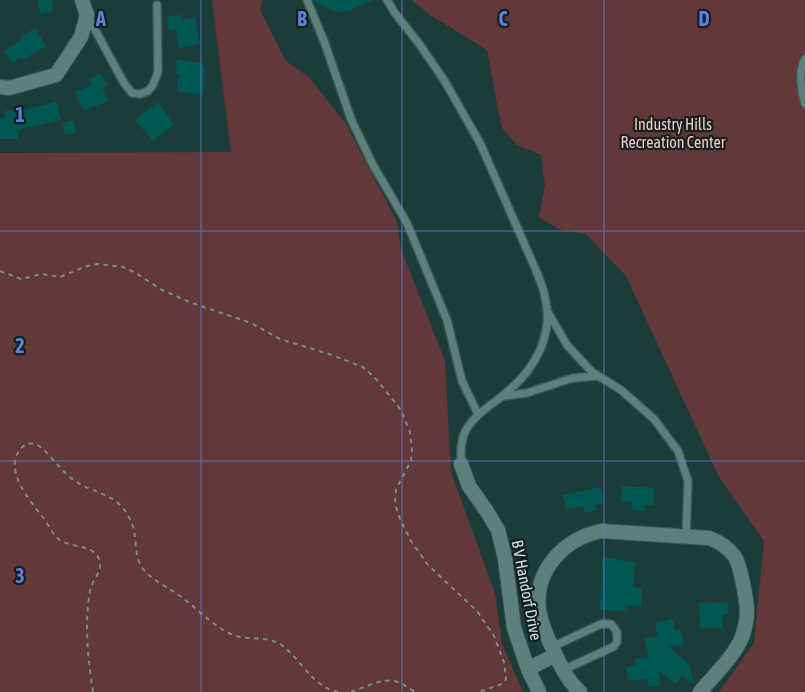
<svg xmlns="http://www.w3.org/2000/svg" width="805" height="692" font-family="'Asap Condensed',sans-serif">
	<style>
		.green { fill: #623839 }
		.building { fill: #005855 }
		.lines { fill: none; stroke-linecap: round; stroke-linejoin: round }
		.lane-casing { stroke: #3c5856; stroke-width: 10 }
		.street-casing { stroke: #3c5856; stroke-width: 16 }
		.path { stroke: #768f8d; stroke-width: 2; stroke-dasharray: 4.5 4.5; stroke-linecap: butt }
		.lane { stroke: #5e807d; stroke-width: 7 }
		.street { stroke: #5e807d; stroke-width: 14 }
		.grid { fill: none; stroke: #5c82db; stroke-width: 1.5; stroke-opacity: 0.55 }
		.labels { text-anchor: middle; stroke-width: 4.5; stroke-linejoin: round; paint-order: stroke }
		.park-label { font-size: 16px; fill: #f2c8c7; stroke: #12201f }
		.street-label { font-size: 16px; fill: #d0e2e0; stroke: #12201f }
		.grid-label { font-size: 20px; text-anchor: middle; font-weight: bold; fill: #5c82db; stroke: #12201f; stroke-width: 4.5; stroke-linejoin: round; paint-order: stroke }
	</style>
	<rect width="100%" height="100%" fill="#1c3c3a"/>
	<path class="green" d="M 212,0 L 263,0 L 260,10 L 286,61 L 309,77 L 346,124 L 397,222 L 401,249 L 445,361 L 451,472 L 495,593 L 502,643 L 523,692 L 0,692 L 0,153 L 231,152 Z
		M 412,0 L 805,0 L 805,692 L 719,692 L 754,643 L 764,541 L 719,477 L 626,276 L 586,234 L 559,229 L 539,218 L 545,185 L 541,155 L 517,145 L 502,128 L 498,110 L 487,50 L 430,15 Z"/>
	<path class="building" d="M 38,0 L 52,0 L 53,11 L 40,14 Z
		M 313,0 L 373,0 L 351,10 L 341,12 L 331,10 L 314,2 Z
		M 181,15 L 181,20 L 195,17 L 200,44 L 179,48 L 176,29 L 169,31 L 167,17 Z
		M 35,28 L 46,46 L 22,60 L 21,58 L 12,63 L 5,51 L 21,40 L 20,38 Z
		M 177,60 L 203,63 L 203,67 L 205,67 L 203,95 L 177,91 L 179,75 L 176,74 Z
		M 101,73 L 107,86 L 102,87 L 108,101 L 83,111 L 75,92 L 92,85 L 89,79 Z
		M 57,102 L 61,120 L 18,130 L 18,139 L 0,139 L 0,118 L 5,118 L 5,111 L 23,110 Z
		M 158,102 L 174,125 L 153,141 L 135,120 Z
		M 73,120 L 76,133 L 65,135 L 62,123 Z
		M 622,486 L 654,488 L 653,505 L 645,505 L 645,511 L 632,510 L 633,502 L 621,501 Z
		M 600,487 L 604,503 L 595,505 L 597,510 L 585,513 L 583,506 L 566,509 L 563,495 Z
		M 602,558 L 615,558 L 616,561 L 616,560 L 635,562 L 633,587 L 642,588 L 641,606 L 628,605 L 627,611 L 600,610 Z
		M 728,602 L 728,614 L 722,615 L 723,628 L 700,628 L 699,603 Z
		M 673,619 L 675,630 L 680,628 L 684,644 L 669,647 L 689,664 L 694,685 L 682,676 L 675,684 L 659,671 L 660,685 L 648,687 L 647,679 L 628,681 L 626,668 L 636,666 L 635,659 L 649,658 L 644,639 L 658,636 L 655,623 Z"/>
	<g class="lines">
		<g class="lane-casing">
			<path id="lane" d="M 307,0 L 324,41 L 351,119 L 373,165 L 407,223 L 447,320 L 462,381 L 478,414
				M 387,0 L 395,13 L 420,45 L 444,80 L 480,143 L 538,275 C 540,282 544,289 545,297 C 554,334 536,368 508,391 C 494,404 477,412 467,428 C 460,440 461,452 461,464
				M 88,17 L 124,83 L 132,93 L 140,94 L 148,91 L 153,85 L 158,72 L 157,5
				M 805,59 C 798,71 801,92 805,104
				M 549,314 L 567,345 L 592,372 L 621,390 L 654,419 L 678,451 L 688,481 L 686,536
				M 504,396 L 527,393 L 573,378 L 598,376
				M 552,647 L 601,624 L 611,624 L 617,632 L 617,642 L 613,647 L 563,670"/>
		</g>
		<g class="street-casing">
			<path id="street" d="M 0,87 L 9,88 L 56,75 L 81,37 L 87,15 L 82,0
				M 461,464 L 469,486 L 486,510 L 498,530 L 505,558 L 514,628 L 528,669 L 539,692
				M 528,669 L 555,655
				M 580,692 C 567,680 560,665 553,649 C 547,637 541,624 539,610 C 534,570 564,539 601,531 L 709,538 C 720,542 728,547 735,557 C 741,567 746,598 747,610 C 747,619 745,629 742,637 C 734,657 713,676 700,692"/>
		</g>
		<path class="path" d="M 0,271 L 21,279 L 42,274 L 60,277 L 87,266 L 98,264 L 123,267 L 134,272 L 162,290 L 192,303 L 251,323 L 280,339 L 329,354 L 363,367 L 376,379 L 401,410 L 410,432 L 412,451 L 411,461 L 396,489 L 395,504 L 400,519 L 411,541 L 428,565 L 477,611 L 494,636 L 504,662 L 506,679 L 502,684 L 478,692
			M 93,692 C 88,658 84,625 90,591 C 92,579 105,570 98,557 C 91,545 72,547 61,541 C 52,535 48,523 41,515 C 25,495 0,463 26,444 C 29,444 32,443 35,444 C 45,447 61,471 71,478 C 89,493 115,492 127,514 C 130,519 133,525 134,531 C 137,544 134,558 144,570 C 154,582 172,589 184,599 C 200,611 216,629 236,636 C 250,640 266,636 280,644 C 301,658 312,688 339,692
			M 351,692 C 366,687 382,677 398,682 C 404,684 410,689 415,692"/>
		<use href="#lane" class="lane"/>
		<use href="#street" class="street"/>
	</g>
	<path class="grid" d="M 201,0 L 201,692M 402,0 L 402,692M 604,0 L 604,692M 0,231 L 805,231M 0,461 L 805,461"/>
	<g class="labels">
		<g class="park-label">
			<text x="673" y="130">Industry Hills<tspan x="673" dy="18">Recreation Center</tspan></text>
		</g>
		<g class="street-label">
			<text transform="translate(527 590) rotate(79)" y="6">B V Handorf Drive</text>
		</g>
	</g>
	<g class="grid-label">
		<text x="101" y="26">A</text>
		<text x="302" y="26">B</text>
		<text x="503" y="26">C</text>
		<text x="704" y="26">D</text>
		<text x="20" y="122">1</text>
		<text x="20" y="353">2</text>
		<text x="20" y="583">3</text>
	</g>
</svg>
